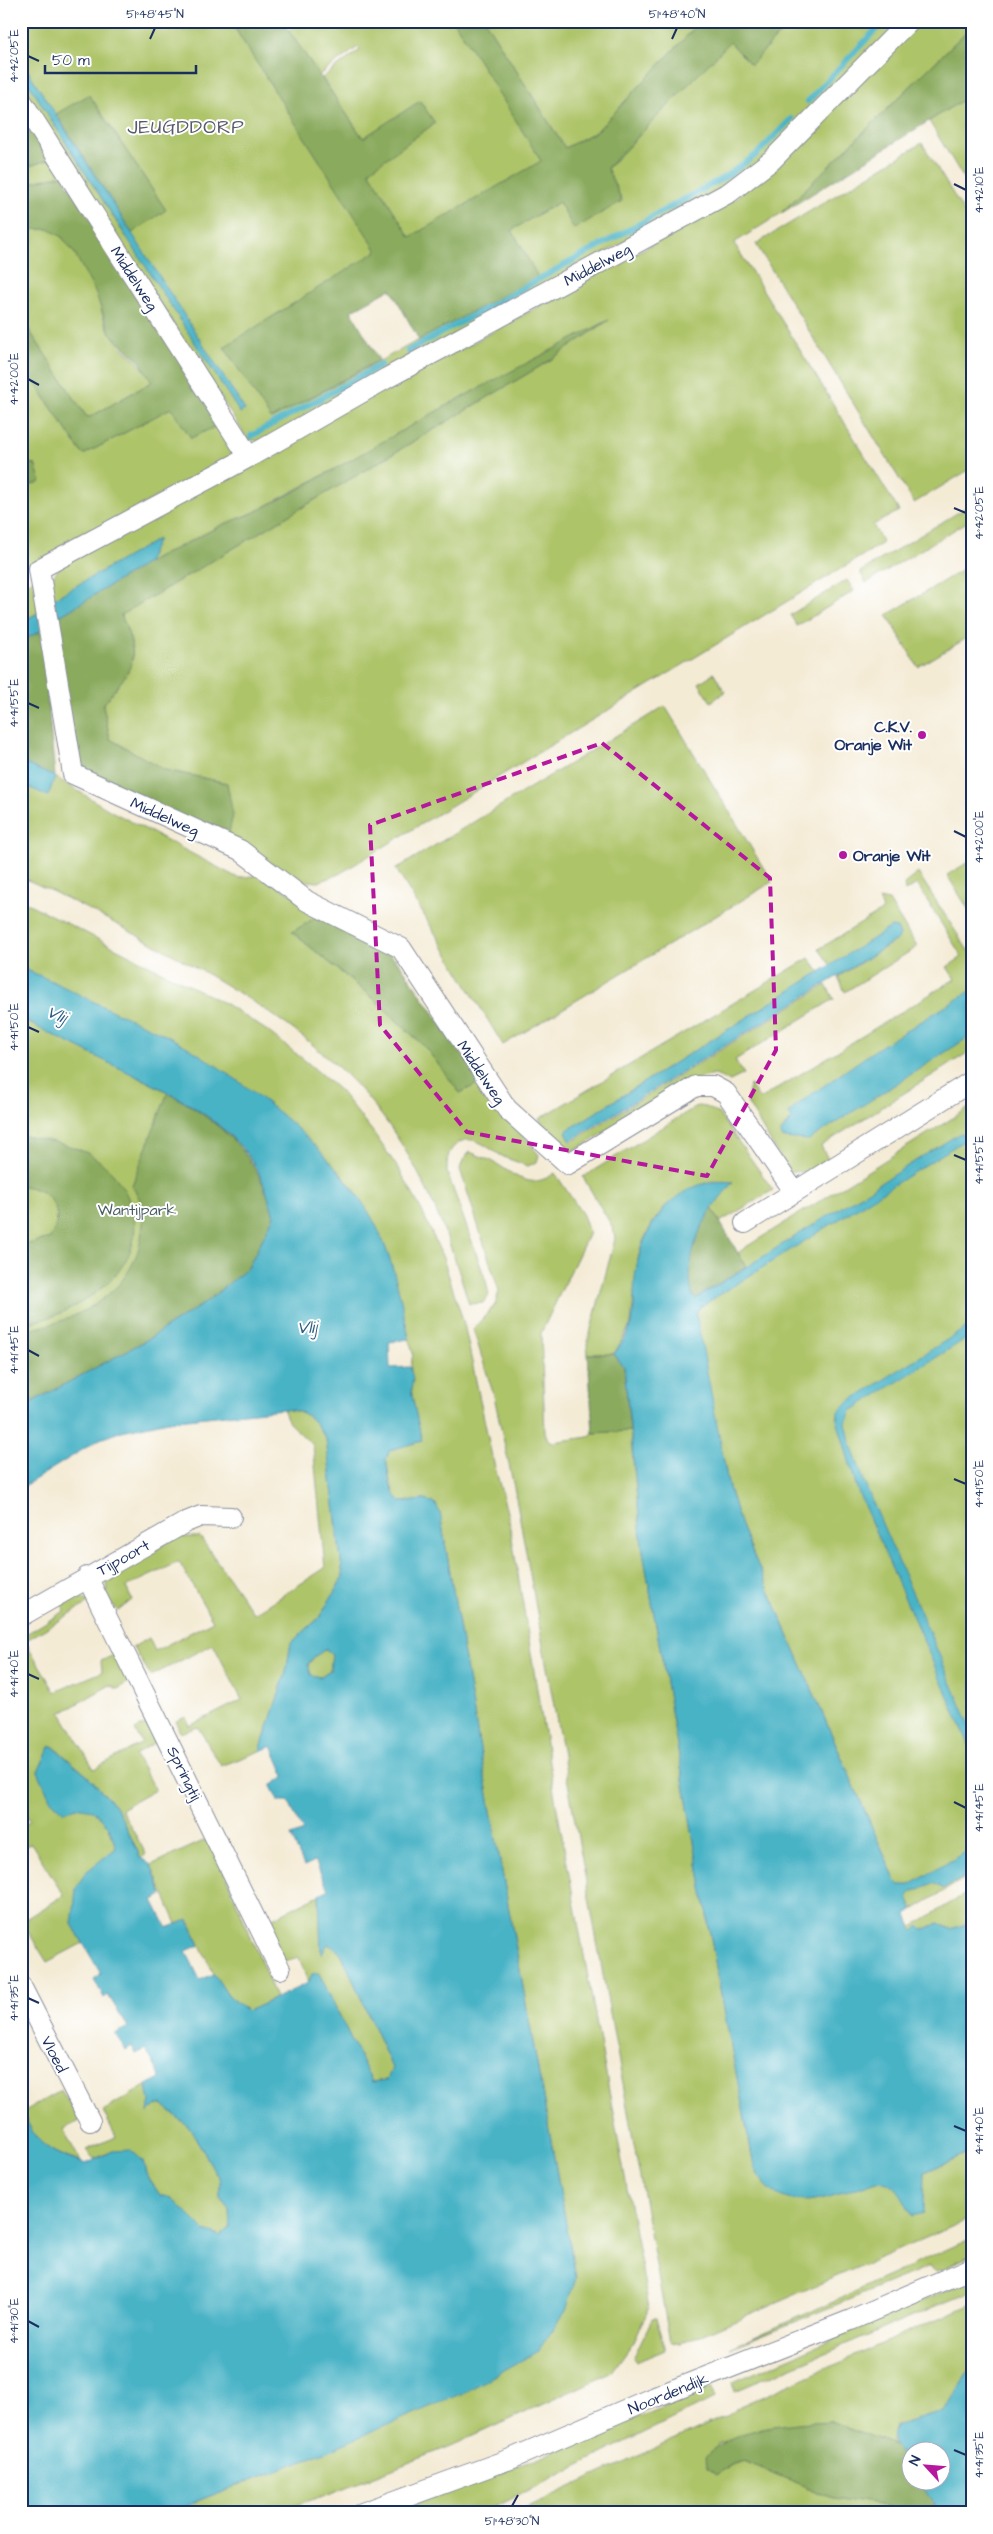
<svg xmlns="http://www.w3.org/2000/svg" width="993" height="2534" font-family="'Architects Daughter',sans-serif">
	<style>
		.green { fill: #aec469; stroke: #647a64; fill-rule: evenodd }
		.forest { fill: #8aaa5d; stroke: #526c5e }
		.water { fill: #48b3c6; stroke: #327192; fill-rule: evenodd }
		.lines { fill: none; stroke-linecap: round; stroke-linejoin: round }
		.stream { stroke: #48b3c6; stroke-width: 6 }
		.minor-casing { stroke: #888d9a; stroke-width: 22 }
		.minor { stroke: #fff; stroke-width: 20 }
		.marked { fill: none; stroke: #b5179e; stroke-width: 4; stroke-dasharray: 10 6; stroke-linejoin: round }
		.ticks { fill: none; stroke: #1b2f5e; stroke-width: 2 }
		.poi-dot { fill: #b5179e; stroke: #fff; stroke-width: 2 }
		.labels { text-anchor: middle; stroke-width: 4; stroke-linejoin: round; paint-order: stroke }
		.street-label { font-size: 16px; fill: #1b2f5e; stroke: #fff }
		.poi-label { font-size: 16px; font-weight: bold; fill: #1b2f5e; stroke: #fff; text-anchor: end }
		.park-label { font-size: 16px; fill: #475c61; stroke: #fff }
		.water-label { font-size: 18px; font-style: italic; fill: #2b5d82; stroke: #fff }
		.quarter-label { font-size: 19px; letter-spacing: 1px; fill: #58596b; stroke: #fff }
		.neatline { fill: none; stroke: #1b2f5e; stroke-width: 2 }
		.ticks-label { font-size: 12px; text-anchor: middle; fill: #1b2f5e }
	</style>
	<rect width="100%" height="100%" fill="#fff"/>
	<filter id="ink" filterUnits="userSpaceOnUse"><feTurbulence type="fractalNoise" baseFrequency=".02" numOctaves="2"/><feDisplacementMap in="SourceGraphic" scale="10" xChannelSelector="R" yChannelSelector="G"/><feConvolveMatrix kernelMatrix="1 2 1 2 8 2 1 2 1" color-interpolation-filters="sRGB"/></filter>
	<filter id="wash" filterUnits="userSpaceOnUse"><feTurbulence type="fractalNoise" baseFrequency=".0096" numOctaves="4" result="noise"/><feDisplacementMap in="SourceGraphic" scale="20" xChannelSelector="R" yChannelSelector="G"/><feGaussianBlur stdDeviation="1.12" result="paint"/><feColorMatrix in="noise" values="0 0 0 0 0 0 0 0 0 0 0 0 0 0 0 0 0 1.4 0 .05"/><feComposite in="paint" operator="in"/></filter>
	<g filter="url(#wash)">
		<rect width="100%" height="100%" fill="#f4ebd5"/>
		<path class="green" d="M 21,21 L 230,21 L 377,248 L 375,254 L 271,419 L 537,277 L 511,230 L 559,202 L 575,228 L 622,200 L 607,169 L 730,41 L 751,65 L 791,21 L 900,21 L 770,155 L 725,187 L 261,441 L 248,440 L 21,86 ZM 87,96 L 90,96 L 165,209 L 126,237 L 50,118 Z
			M 301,21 L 454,21 L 542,161 L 409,238 L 368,171 L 435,123 L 363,138 L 322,78 L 360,50 L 358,47 L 319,75 L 288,30 Z
			M 485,21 L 701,21 L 597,131 L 565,148 Z
			M 917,21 L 972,21 L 972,26 L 780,214 L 734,243 L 899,511 L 873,525 L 883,543 L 339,874 L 318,882 L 297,880 L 228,837 L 227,783 L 165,770 L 110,739 L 103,705 C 133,665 142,664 121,615 L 549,361 L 603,324 L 253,513 L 222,525 L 147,563 L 157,540 L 53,599 C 46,581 56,571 68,558 L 405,374 L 418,373 L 736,198 Z
			M 972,94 L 972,192 L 929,121 Z
			M 922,143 L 972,225 L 972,468 L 914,503 L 756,244 Z
			M 21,152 L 30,166 L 51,159 L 62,175 L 21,185 Z
			M 49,229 C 69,235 89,277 97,296 C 101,308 104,322 110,332 C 121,351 143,361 152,382 L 90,417 L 86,416 L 21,318 L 21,230 Z
			M 21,362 L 81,452 L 85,454 L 171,408 L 221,424 L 233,444 L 233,455 L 21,571 L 21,488 L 40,482 L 35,464 L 21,463 Z
			M 972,504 L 972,519 L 866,583 L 860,572 Z
			M 972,564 L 972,635 L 918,667 L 887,615 Z
			M 34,580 L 38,613 L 21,622 L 21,586 Z
			M 847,580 L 854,591 L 797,626 L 790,615 Z
			M 714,673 L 725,692 L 711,702 L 699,683 Z
			M 665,706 L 772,882 L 503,1045 L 396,869 Z
			M 55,777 L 111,811 L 238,878 L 259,875 L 323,913 L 292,932 L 374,999 L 425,1047 L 460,1093 L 481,1082 L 539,1155 L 537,1162 L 528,1166 C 521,1163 513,1161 506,1158 C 490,1151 474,1131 457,1144 C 447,1151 447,1160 447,1172 L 486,1281 L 489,1295 L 483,1303 L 469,1304 C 447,1229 418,1156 366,1096 C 309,1031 234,988 159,947 C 114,923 69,898 21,877 L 21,784 L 48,795 Z
			M 972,860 L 972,915 L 947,875 Z
			M 918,873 L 967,949 L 972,951 L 972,990 L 792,1119 L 784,1127 L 782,1138 L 803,1137 L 972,1035 L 972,1050 L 821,1146 L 828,1159 L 805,1172 L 790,1171 L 785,1166 L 747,1102 L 750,1085 L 760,1099 L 955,979 L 947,967 L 962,957 L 917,884 L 905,891 L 904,884 Z
			M 879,899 L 889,901 L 917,947 L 845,992 L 838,977 L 898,939 L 891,927 L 831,966 L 819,949 L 883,910 Z
			M 21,900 L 226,1004 L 266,1030 L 308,1063 L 340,1091 L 373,1132 L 400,1171 L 422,1211 L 443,1258 L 464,1324 L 491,1452 L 509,1520 L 555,1798 L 649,2308 L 634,2341 L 611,2373 L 451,2446 L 337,2491 L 274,2513 L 166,2513 L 327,2451 L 576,2278 L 485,1778 L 440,1513 L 435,1503 L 424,1500 L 401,1502 C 389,1493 389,1472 386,1459 L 390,1450 L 421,1441 C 416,1413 406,1382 413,1354 L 392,1266 L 383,1242 L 354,1189 L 299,1131 L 225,1072 L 187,1047 L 21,967 Z
			M 809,958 L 820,972 L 571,1128 L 566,1131 L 570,1141 L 573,1141 L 826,985 L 834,999 L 735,1060 L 744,1074 L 730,1081 L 715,1075 L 692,1080 L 576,1150 L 567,1152 L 561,1148 L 539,1119 Z
			M 21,1019 L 168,1092 L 206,1115 L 235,1141 L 21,1408 Z
			M 697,1106 L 706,1107 L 719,1114 L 773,1190 L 720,1222 L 712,1208 L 732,1182 L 710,1181 L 666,1205 L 653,1222 L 643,1241 L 638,1258 L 631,1324 L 614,1354 L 588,1354 L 587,1344 L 615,1239 L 613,1228 L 583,1177 Z
			M 972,1106 L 972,1874 L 913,1910 L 895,1880 L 741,1526 L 729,1488 L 695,1313 L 700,1307 L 750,1275 L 738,1253 L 746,1247 Z
			M 470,1152 C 477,1155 485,1158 492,1161 C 515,1174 528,1192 555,1173 L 583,1215 L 589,1233 L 541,1333 L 545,1432 L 548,1440 L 553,1442 L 588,1437 L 593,1433 L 630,1431 L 642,1546 L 718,1978 L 754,2167 L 809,2201 L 877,2181 L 885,2181 L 896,2187 L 924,2180 L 925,2172 L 972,2151 L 972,2218 L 680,2344 L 670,2342 L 515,1492 L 494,1396 L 473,1329 L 495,1305 L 499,1291 L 460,1169 L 463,1160 Z
			M 283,1409 C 310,1412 312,1418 326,1439 L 343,1577 L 319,1618 L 291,1643 L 286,1672 L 260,1751 L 221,1766 L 198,1727 L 180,1733 L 176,1721 L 186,1717 L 189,1726 L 242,1700 L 213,1644 L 151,1676 L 133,1647 L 149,1638 L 155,1651 L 213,1621 L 179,1562 L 126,1587 L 132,1600 L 118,1611 L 107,1599 L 106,1581 L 176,1537 L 200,1537 L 254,1614 L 325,1568 L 313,1445 L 289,1423 Z
			M 78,1597 L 90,1602 L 25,1641 L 55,1692 L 102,1672 L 101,1661 L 116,1654 L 132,1680 L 118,1689 L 110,1685 L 61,1713 L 94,1769 L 142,1743 L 135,1730 L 151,1722 L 160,1739 L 135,1755 L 155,1790 L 121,1809 L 146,1854 L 141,1858 L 117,1808 L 91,1779 L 52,1745 L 38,1771 L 51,1799 L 75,1807 L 93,1809 L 109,1827 L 116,1848 L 103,1860 L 72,1924 L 83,1943 L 47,1962 L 22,1922 L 64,1895 L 31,1843 L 21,1849 L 21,1826 L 30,1821 L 21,1808 L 21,1637 L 65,1611 L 62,1605 Z
			M 325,1649 L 332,1653 L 330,1671 L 321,1677 L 311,1675 L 308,1665 L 314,1657 Z
			M 210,1838 L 276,1998 L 248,2011 L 229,1997 L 214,1974 L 188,1920 L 177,1924 L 151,1865 Z
			M 972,1890 L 972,1922 L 951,1929 L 938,1923 L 923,1930 L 913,1931 L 911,1927 Z
			M 319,1895 L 321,1952 L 328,1943 L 341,1953 L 392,2068 L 387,2080 L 372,2082 L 319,1974 L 312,1974 L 308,1983 L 299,1957 L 284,1961 L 267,1921 Z
			M 147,2085 L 150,2101 L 148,2112 L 155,2106 L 162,2104 L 190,2128 L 220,2180 L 220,2197 L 229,2208 L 230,2229 L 220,2236 L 205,2231 L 172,2198 L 160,2195 L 146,2174 L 143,2161 L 113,2151 L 94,2159 L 86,2150 L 116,2137 L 103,2111 Z
			M 61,2090 L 80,2121 L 63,2129 L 81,2162 C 49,2152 35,2144 23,2112 Z
			M 972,2238 L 972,2256 L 968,2257 L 936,2271 L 929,2267 L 730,2348 Z
			M 972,2280 L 972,2291 L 735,2391 L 733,2382 Z
			M 972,2304 L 972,2368 L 942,2412 L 895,2426 L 892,2441 L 894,2445 L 831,2421 L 761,2428 L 718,2444 L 715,2475 L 732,2465 L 744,2461 L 833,2498 L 905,2509 L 936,2506 L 940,2513 L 755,2513 L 749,2508 L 745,2513 L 601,2513 L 616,2508 L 614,2506 L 587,2513 L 514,2513 L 730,2414 L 741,2406 Z
			M 652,2319 L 656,2319 L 665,2350 L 636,2362 L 633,2358 Z
			M 712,2387 L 714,2398 L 483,2513 L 389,2513 L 551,2453 Z"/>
		<path class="forest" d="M 230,21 L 282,21 L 363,138 L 420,101 L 435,123 L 369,171 L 410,237 L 541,161 L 454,21 L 485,21 L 565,148 L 597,131 L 701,21 L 791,21 L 751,65 L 730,42 L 607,168 L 622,201 L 574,229 L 559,202 L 512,230 L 538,277 L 419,340 L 391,289 L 351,311 L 379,360 L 271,419 L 224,347 L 377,251 Z
			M 972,26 L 972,94 L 780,214 Z
			M 87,96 L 90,96 L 166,210 L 132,233 L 56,114 Z
			M 21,109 L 51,159 L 30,166 L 21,152 Z
			M 62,175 L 221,424 L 191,438 L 171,408 L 85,454 L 81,452 L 21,362 L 21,318 L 86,416 L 90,417 L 152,382 L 141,363 L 110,333 L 96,294 L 75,254 L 62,237 L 49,229 L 21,230 L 21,185 Z
			M 609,320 L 549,361 L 121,615 C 142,664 133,665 103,705 L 110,739 L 165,770 L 227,783 L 233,815 L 228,837 L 62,765 L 53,627 L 58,617 L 147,563 L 222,525 L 253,513 L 294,492 L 451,403 Z
			M 21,463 L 35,464 L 41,482 L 21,488 Z
			M 41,631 L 55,777 L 21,762 L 21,641 Z
			M 323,913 L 383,948 L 400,964 L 481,1082 L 460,1093 L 425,1047 L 374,999 L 292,932 Z
			M 168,1092 C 223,1126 257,1151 274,1216 L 248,1268 L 205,1303 L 145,1341 L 21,1408 L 21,1332 C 37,1328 54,1324 69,1318 C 108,1301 137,1275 142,1232 C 143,1224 145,1214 142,1206 C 140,1199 136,1192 132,1185 Z
			M 21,1135 C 42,1140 67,1143 87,1153 C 105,1162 122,1182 129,1200 C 150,1252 109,1290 65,1311 C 52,1318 35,1321 21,1325 L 21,1246 L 50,1238 C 67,1211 50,1188 21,1186 Z
			M 712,1208 L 746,1267 L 694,1299 C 682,1271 694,1231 712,1208 Z
			M 588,1354 L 614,1354 L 624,1367 L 630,1431 L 593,1433 Z
			M 831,2421 L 894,2445 L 910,2467 L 910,2482 L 920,2482 L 936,2506 L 905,2509 L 833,2498 L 744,2461 L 731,2465 L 716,2475 L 707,2468 L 706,2457 C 736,2425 790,2423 831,2421 Z"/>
		<path class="water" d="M 21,60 L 245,410 L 240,413 L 50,118 L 21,71 Z
			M 158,539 L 147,563 L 58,617 L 53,599 Z
			M 38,613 L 41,631 L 21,641 L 21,622 Z
			M 21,762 L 55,777 L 48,796 L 21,784 Z
			M 891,927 L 897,928 L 900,935 L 898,939 L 570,1141 L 566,1131 L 571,1128 Z
			M 21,968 C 48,978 74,992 100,1005 C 129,1019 161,1031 189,1048 C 255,1089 331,1148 371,1216 C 392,1253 401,1298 409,1339 L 389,1342 L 390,1368 L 410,1367 L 413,1379 L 411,1391 L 422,1441 L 390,1450 L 386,1459 C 389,1472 389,1494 401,1502 L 424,1500 L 435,1503 L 440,1513 L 485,1778 L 576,2278 L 566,2311 L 538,2351 L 467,2391 L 327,2451 L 166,2513 L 21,2513 L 21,2113 L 23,2112 C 36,2146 52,2154 86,2164 L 113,2151 L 131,2150 L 143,2161 L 146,2174 L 160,2195 L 172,2198 L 205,2231 L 220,2236 L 230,2228 L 229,2208 L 220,2197 L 220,2180 L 190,2128 L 162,2104 L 155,2106 L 148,2113 L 150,2101 L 147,2085 L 161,2078 L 146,2049 L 136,2054 L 132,2046 L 126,2050 L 115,2034 L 128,2027 L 108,1995 L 104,1998 L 94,1979 L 101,1974 L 72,1924 L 74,1909 L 76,1888 L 86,1872 L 116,1848 L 109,1827 L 93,1810 L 76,1807 L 64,1812 L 50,1799 L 38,1771 L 51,1745 L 91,1779 L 117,1808 L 141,1858 L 151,1865 L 163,1895 L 153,1900 L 167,1928 L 188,1920 L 200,1945 L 186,1951 L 200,1980 L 214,1974 L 229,1997 L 248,2011 L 308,1983 L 312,1974 L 319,1973 L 372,2082 L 387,2080 L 392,2068 L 341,1953 L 328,1944 L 321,1954 L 319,1895 L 328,1889 L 315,1861 L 304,1866 L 291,1836 L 303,1831 L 288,1801 L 278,1801 L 271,1786 L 285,1776 L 272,1746 L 260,1751 L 286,1672 L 291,1643 L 319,1618 L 343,1577 L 326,1439 C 312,1418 310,1412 283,1409 L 168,1421 L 122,1431 L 100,1439 L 21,1488 L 21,1408 L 145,1341 L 205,1303 L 248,1268 L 274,1216 C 269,1199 264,1181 255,1166 C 225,1117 167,1091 117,1067 C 85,1051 53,1035 21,1019 ZM 326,1649 L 332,1654 L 330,1671 L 321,1677 L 311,1675 L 308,1664 L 314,1657 Z
			M 972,990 L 972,1035 L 809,1140 L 782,1138 L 781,1132 L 792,1119 L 789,1113 L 802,1101 L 878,1048 Z
			M 960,1133 L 966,1135 L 965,1140 L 700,1307 L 696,1313 L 729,1488 L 741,1526 L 895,1880 L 900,1885 L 910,1885 L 972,1848 L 972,1872 L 944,1889 L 933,1883 L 912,1892 L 908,1896 L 913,1910 L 907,1914 L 913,1930 L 919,1926 L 923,1930 L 938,1923 L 951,1929 L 972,1922 L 972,2151 L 925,2172 L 924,2213 L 912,2216 C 903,2200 898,2182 877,2181 C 832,2196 780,2223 754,2167 L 718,1978 L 642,1546 L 624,1367 L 614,1354 C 620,1345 628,1335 631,1324 C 636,1309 633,1293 635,1278 C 640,1227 676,1175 733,1182 C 709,1210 692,1235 690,1273 C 690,1281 690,1292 695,1299 Z
			M 972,1324 L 972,1335 L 851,1411 L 846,1423 L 851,1445 L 867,1489 L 972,1730 L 972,1751 L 858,1492 L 837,1420 L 838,1412 L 848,1402 Z
			M 972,2368 L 972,2513 L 940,2513 L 920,2482 L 940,2482 L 940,2452 L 910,2452 L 910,2467 C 901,2454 887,2443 895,2426 L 942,2412 Z"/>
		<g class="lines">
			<path class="stream" d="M 808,101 L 884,21
				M 408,351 L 725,177 L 757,154 L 791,119
				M 251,436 L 381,365"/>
		</g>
	</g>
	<g filter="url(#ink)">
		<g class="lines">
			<g class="minor-casing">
				<path id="minor" d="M 21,100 L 249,457
					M 794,1191 L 726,1093 L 713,1086 L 696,1086 L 568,1164 L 507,1109 L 401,948 L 307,901 L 240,850 L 73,774 L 39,569 L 249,457 L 387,378 L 730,192 L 772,160 L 909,21
					M 745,1223 L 972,1081
					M 87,1577 L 280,1969
					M 21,1616 L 186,1522 L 201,1516 L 231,1517
					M 21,1986 L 90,2121
					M 362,2513 L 513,2458 L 650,2399 L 851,2320 L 972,2268"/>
			</g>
			<use href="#minor" class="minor"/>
		</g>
	</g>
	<path class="marked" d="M 602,743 L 770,878 L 776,1050 L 707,1176 L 467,1132 L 380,1025 L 370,825 Z"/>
	<path class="ticks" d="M 150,39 L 155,28M 672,39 L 677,28M 28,56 L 39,61M 954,184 L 966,190M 28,379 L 39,385M 954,508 L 966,513M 28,703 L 39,708M 954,831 L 966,837M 28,1027 L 39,1032M 954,1155 L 966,1160M 28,1350 L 39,1356M 954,1479 L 966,1484M 28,1674 L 39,1679M 954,1802 L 966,1808M 28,1998 L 39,2003M 954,2126 L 966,2131M 28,2321 L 39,2327M 954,2450 L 966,2455M 512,2506 L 518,2495"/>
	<g class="poi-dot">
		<circle cx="922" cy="735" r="5"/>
		<circle cx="843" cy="855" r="5"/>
	</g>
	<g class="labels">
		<g class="street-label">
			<text transform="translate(597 264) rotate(-28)" y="6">Middelweg</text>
			<text transform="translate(135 278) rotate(57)" y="6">Middelweg</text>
			<text transform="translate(165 816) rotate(24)" y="6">Middelweg</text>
			<text transform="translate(482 1072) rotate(56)" y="6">Middelweg</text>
			<text transform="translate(123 1557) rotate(-29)" y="6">Tijpoort</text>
			<text transform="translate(185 1773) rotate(64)" y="6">Springtij</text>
			<text transform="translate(55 2054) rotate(63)" y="6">Vloed</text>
			<text transform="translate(668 2393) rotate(-22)" y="6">Noordendijk</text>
		</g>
		<g class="poi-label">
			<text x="912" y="732">C.K.V.<tspan x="912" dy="18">Oranje Wit</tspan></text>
			<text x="853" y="861" text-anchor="start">Oranje Wit</text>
		</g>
		<g class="park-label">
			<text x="137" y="1215">Wantijpark</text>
		</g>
		<g class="water-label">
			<text transform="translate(57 1014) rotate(24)" y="6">Vlij</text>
			<text x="307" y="1333">Vlij</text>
		</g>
		<g class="quarter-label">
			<text x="186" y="133">JEUGDDORP</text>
		</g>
	</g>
	<rect width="993" height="2534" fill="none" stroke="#fff" stroke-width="55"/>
	<g transform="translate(926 2466) rotate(296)"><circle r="24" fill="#ffffff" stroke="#a4acbf"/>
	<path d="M0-4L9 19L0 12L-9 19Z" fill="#b5179e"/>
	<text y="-8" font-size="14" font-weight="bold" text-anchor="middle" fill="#1b2f5e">N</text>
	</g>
	<path d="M45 65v8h151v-8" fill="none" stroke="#1b2f5e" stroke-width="2.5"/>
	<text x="52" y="65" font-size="15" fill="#1b2f5e" stroke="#ffffff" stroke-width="4" paint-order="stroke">50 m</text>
	<rect x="28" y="28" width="938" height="2478" class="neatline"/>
	<g class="ticks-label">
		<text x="155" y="18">51°48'45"N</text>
		<text x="677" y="18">51°48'40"N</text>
		<text transform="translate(14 56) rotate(-90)" y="4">4°42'05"E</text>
		<text transform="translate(979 190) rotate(-90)" y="4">4°42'10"E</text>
		<text transform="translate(14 379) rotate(-90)" y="4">4°42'00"E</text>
		<text transform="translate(979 513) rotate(-90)" y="4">4°42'05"E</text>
		<text transform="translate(14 703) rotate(-90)" y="4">4°41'55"E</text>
		<text transform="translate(979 837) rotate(-90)" y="4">4°42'00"E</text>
		<text transform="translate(14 1027) rotate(-90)" y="4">4°41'50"E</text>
		<text transform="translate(979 1160) rotate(-90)" y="4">4°41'55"E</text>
		<text transform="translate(14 1350) rotate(-90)" y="4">4°41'45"E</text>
		<text transform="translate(979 1484) rotate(-90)" y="4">4°41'50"E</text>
		<text transform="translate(14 1674) rotate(-90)" y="4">4°41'40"E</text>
		<text transform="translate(979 1808) rotate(-90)" y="4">4°41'45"E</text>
		<text transform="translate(14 1998) rotate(-90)" y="4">4°41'35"E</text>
		<text transform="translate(979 2131) rotate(-90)" y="4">4°41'40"E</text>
		<text transform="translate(14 2321) rotate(-90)" y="4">4°41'30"E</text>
		<text transform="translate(979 2455) rotate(-90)" y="4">4°41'35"E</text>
		<text x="512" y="2525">51°48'30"N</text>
	</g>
</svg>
